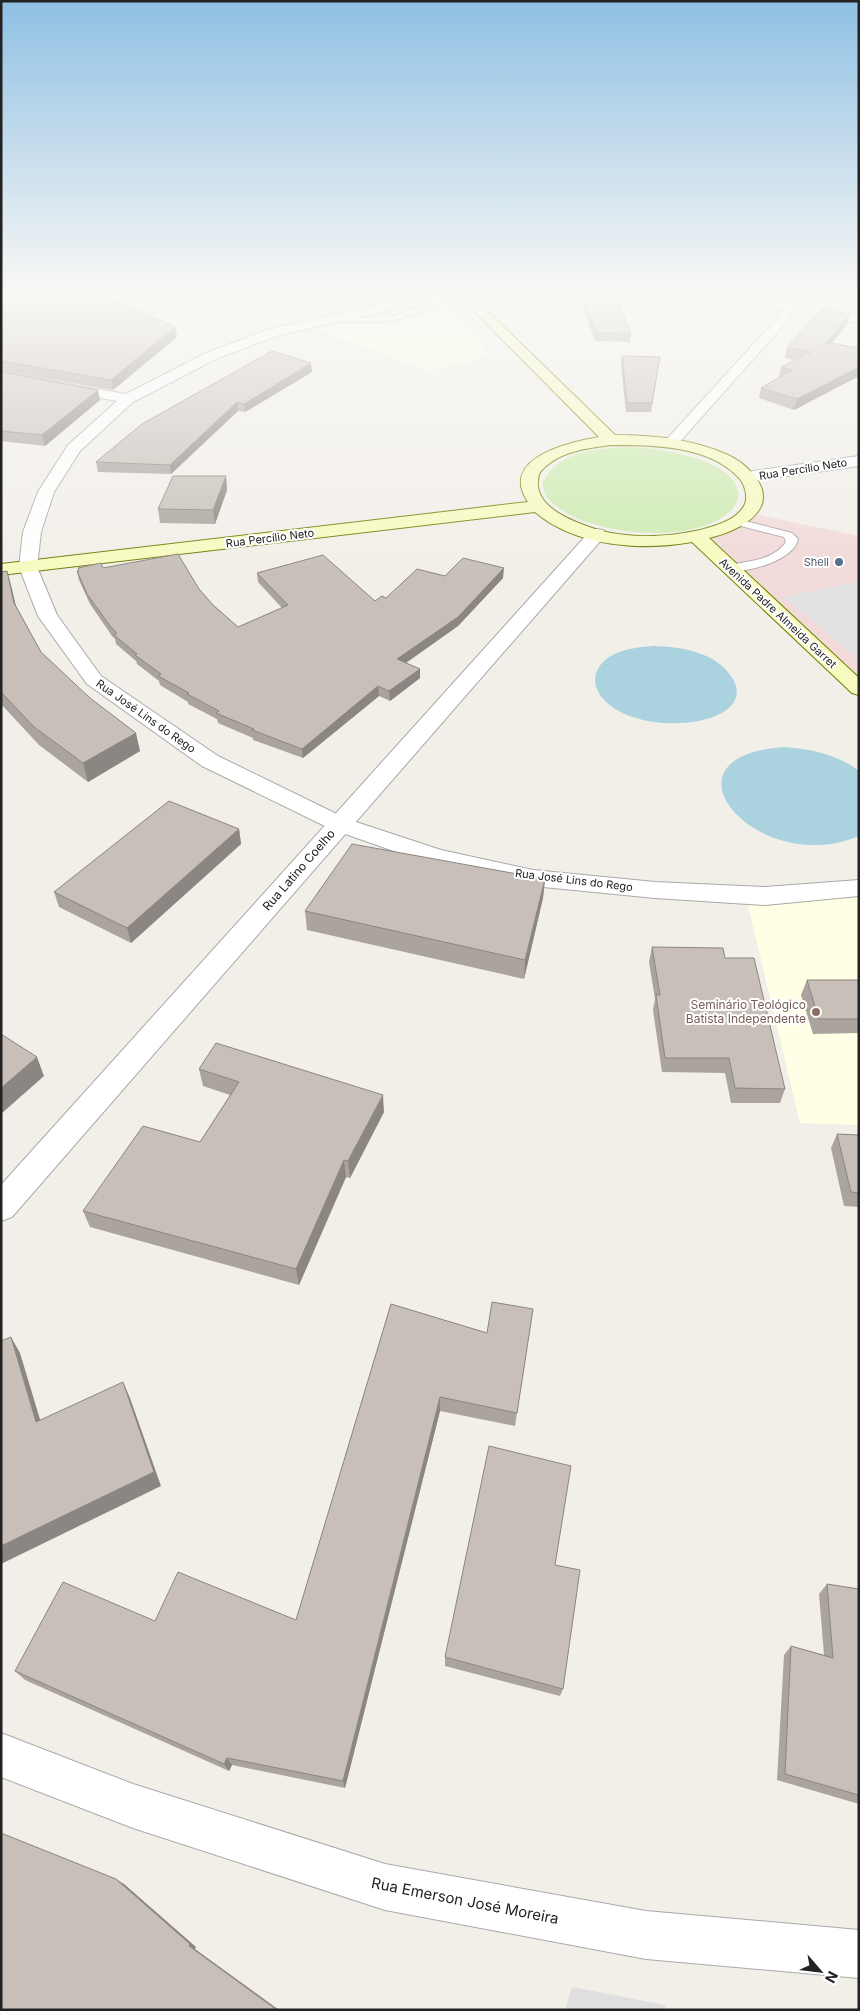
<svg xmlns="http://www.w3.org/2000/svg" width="860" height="2011" font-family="Inter,sans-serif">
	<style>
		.residential { fill: #e0dfdf }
		.commercial { fill: #f2dad9 }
		.education { fill: #ffffe5 }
		.grass { fill: #cdebb0 }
		.parking { fill: #e2e2e2 }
		.water { fill: #aad3df }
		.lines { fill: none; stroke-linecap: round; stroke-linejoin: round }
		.service-casing { stroke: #a9a9a9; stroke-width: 2 }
		.minor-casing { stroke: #a9a9a9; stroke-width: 2 }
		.tertiary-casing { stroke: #a9a9a9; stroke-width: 2 }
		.secondary-casing { stroke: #707d05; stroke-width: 2 }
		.service { fill: #fff; fill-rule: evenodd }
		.minor { fill: #fff; fill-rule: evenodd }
		.tertiary { fill: #fff; fill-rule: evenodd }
		.secondary { fill: #f7fabf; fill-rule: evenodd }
		.wall { fill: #aba49e }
		.shaded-wall { fill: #8b8681 }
		.building { fill: #c7bfb8; stroke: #8b8681 }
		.service-dot { fill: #5c6f8a; stroke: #fff; stroke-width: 2 }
		.education-dot { fill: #8d6e63; stroke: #fff; stroke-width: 2 }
		.labels { text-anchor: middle; stroke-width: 4; stroke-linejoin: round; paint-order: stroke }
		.far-street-label { font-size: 11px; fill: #222; stroke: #fff }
		.far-service-label { font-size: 11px; fill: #4e5e75; stroke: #fff; text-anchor: end }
		.street-label { font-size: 12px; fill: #222; stroke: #fff }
		.education-label { font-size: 12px; fill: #785e54; stroke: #fff; text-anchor: end }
		.near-street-label { font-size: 15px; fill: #222; stroke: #fff }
	</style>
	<rect width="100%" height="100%" fill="#f2efe9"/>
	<path class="residential" d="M 572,1987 L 665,2005 L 665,2010 L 565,2010 Z"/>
	<path class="commercial" d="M 759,515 L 859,536 L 859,682 L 704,539 L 724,533 Z"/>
	<path class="education" d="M 435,304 L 450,305 L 492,356 L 428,371 L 310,327 Z
		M 859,897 L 859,1125 L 800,1123 L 747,901 Z"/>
	<path class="grass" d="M 633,447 C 661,449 734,458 738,493 C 740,502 731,512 723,517 C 684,543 596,535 559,508 C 556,505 550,502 547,498 C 545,495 544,488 542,484 C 545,479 548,472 553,468 C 574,448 607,448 633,447 Z"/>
	<path class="parking" d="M 859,581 L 859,660 L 783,597 Z"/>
	<path class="water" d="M 655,646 C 681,647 715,652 731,676 C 766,727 633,742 600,695 C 595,687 593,678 598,669 C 608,650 636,647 655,646 Z
		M 784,747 C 810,749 837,754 859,771 L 859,836 C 758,879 650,756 784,747 Z"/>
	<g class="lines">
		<g class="service-casing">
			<path id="service" d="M 389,292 L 397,292 L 410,303 L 403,305 Z
				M 422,298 L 429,300 L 428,309 C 398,324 366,324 333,320 L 329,318 L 333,316 C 363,318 393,320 421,306 Z
				M 737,519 L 792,533 L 798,539 C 795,560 744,575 726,570 L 724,568 L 726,566 C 749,560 771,562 786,542 L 784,537 L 733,524 L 732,522 L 733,520 Z"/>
		</g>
		<g class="minor-casing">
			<path id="minor" d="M 488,292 L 529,292 L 523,296 L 406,307 L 279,335 L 216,359 L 133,402 L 80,451 L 54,492 L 41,532 L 37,567 L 57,615 L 101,676 L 218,756 L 347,819 L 441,850 L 533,870 L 655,882 L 765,887 L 859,880 L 859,896 L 765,905 L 655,898 L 533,886 L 428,863 L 331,829 L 202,766 L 87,684 L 38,616 L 19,567 L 23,532 L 38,492 L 68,445 L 117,401 L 1,380 L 1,372 L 126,394 L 206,353 L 270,329 L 406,299 Z
				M 584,292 C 601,290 620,292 637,292 C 713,292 785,300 859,315 L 859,323 L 794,310 L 731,303 L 590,296 Z
				M 1,1733 L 133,1784 L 385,1864 L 646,1911 L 859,1930 L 859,1978 L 646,1959 L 385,1910 L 133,1828 L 1,1777 Z"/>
		</g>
		<g class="tertiary-casing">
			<path id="tertiary" d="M 801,292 L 813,292 L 676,446 L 666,446 L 663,443 L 666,440 Z
				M 859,456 L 859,466 L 747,482 L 741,480 L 739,477 L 741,474 L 747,472 Z
				M 597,529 L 603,530 L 606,534 L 603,538 L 12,1217 L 1,1221 L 1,1185 L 591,530 Z"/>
		</g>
		<g class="secondary-casing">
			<path id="secondary" d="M 455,292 L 468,292 L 615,435 C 653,435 693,439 728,455 C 737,459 745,465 752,473 C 784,509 739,531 709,538 L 859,678 L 859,695 L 852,693 L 692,542 C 642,551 576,547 535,512 L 1,575 L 1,564 L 528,502 C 498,458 570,442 599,437 ZM 611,445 C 652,445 710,445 740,479 C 745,486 748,496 745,504 C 738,520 715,526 700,530 C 668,537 631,539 598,530 C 577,523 535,509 538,481 C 538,476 539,472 544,468 C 561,451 589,448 611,445 Z"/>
		</g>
		<use href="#service" class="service"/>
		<use href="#minor" class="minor"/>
		<use href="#tertiary" class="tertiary"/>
		<use href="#secondary" class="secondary"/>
	</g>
	<path class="wall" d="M 1,292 L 175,327 L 177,337 L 113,390 L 1,371 Z
		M 583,297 L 631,334 L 630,342 L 595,341 L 582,305 Z
		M 850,314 L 847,324 L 832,343 L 859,348 L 859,376 L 794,410 L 759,398 L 761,388 L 779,378 L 781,367 L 795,360 L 785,358 L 787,348 Z
		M 622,356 L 660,357 L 651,412 L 626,412 L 621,364 Z
		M 1,372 L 98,390 L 100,400 L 45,446 L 1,441 Z
		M 312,372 L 245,412 L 238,411 L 171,474 L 98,472 L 96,462 L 142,424 Z
		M 226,476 L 227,490 L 215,524 L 160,523 L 158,509 Z
		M 103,568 L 199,589 L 213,605 L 238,627 L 282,608 L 258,582 L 257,573 L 375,601 L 386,598 L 445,576 L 503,578 L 458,626 L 406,663 L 420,669 L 420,678 L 390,701 L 379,696 L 303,758 L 253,740 L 253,738 L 218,723 L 217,719 L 188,704 L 188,702 L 160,685 L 159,681 L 137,664 L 136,661 L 116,644 L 115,639 L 112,636 L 90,604 L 79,580 L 77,571 Z
		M 7,571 L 16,606 L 41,652 L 140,751 L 88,782 L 39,745 L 1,704 L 1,572 Z
		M 239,829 L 241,844 L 131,943 L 59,907 L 54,892 Z
		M 545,879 L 543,898 L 524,979 L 307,930 L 305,911 Z
		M 652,947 L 725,958 L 785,1089 L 780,1103 L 731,1103 L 725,1073 L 662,1072 L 653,1010 L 655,999 L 649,962 Z
		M 807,980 L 859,980 L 859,1033 L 813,1034 L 801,995 Z
		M 199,1069 L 384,1112 L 350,1178 L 346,1177 L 299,1285 L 90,1227 L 83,1211 L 200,1142 L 230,1095 L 203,1086 Z
		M 837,1134 L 859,1135 L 859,1207 L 844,1206 L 831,1148 Z
		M 391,1304 L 487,1333 L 533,1309 L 515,1426 L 440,1411 L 345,1788 L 232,1765 L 229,1771 L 25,1680 L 15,1671 L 155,1621 L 296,1620 Z
		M 555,1565 L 563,1689 L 560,1696 L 445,1666 L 445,1657 Z
		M 827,1584 L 859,1589 L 859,1804 L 777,1780 L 784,1655 L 791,1646 L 824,1655 L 819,1594 Z"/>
	<path class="shaded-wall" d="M 850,314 L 847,324 L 822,356 L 825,345 Z
		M 175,327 L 177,337 L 113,390 L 111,380 Z
		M 311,363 L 312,372 L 245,412 L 244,404 Z
		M 859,367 L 859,376 L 794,410 L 797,399 Z
		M 98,390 L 100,400 L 45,446 L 42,435 Z
		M 237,402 L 238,411 L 171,474 L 170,465 Z
		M 226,476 L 227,490 L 215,524 L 213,510 Z
		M 504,568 L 503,578 L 458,626 L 397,669 L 397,659 Z
		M 7,571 L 12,589 L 19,621 L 14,603 Z
		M 420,669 L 420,678 L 390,701 L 389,691 Z
		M 378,686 L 379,696 L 303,758 L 302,749 Z
		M 136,733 L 140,751 L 88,782 L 83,763 Z
		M 239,829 L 241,844 L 131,943 L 127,928 Z
		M 545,879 L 543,898 L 524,979 L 525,960 Z
		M 37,1057 L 44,1076 L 1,1114 L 1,1088 Z
		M 383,1095 L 384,1112 L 350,1178 L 348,1161 Z
		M 344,1160 L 346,1177 L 299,1285 L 296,1269 Z
		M 11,1337 L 20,1353 L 45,1436 L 36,1422 Z
		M 123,1382 L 130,1398 L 161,1486 L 1,1564 L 1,1546 Z
		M 440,1397 L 440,1411 L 345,1788 L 343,1781 Z
		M 227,1758 L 232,1765 L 229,1771 L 224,1764 Z
		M 116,1879 L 124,1884 L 196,1947 L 195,1949 L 279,2010 L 277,2010 L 189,1946 Z"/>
	<path class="building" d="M 1,292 L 95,292 L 175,327 L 111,380 L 1,361 Z
		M 583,297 L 616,297 L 631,334 L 596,333 Z
		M 821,309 L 850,314 L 825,345 L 830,343 L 859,348 L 859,367 L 797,399 L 761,388 L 792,370 L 781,367 L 811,352 L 787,348 Z
		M 272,351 L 311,363 L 244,404 L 237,402 L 170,465 L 96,462 L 142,424 Z
		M 622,356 L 660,357 L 652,403 L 627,403 Z
		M 1,372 L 98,390 L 42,435 L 1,431 Z
		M 173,476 L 226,476 L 213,510 L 158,509 Z
		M 178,554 L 199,589 L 213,605 L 238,627 L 288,605 L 257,573 L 323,555 L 375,601 L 382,596 L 386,598 L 417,569 L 445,576 L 463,558 L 504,568 L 458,617 L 397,659 L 420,669 L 389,691 L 378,686 L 302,749 L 252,730 L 254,729 L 216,713 L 219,711 L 187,694 L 189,693 L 158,676 L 161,674 L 135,655 L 137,654 L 114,635 L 117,633 L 110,626 L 87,594 L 77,571 L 79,571 L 78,568 L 101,563 L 103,568 Z
		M 7,571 L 14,603 L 41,652 L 90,698 L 136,733 L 83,763 L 34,727 L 1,692 L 1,572 Z
		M 169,801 L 239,829 L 127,928 L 54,892 Z
		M 352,844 L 545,879 L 525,960 L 305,911 Z
		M 652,947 L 723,948 L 725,958 L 754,958 L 785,1089 L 735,1088 L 729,1058 L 665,1058 L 656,995 L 660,995 Z
		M 807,980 L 859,980 L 859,1019 L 819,1019 Z
		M 1,1034 L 37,1057 L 1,1088 Z
		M 216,1043 L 383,1095 L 348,1161 L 344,1160 L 296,1269 L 83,1211 L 143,1126 L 200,1142 L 239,1082 L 199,1069 Z
		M 837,1134 L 859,1135 L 859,1193 L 851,1192 Z
		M 492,1302 L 533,1309 L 517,1413 L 440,1397 L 343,1781 L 227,1758 L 224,1764 L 15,1671 L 63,1582 L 155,1621 L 178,1572 L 296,1620 L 391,1304 L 487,1333 Z
		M 11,1337 L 36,1422 L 123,1382 L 154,1472 L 1,1546 L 1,1341 Z
		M 489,1446 L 571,1466 L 555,1565 L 580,1570 L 563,1689 L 445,1657 Z
		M 827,1584 L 859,1589 L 859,1795 L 785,1774 L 791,1646 L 833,1658 Z
		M 1,1833 L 116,1879 L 190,1944 L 189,1946 L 277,2010 L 1,2010 Z"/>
	<linearGradient id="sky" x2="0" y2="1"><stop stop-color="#8fc0e4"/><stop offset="0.51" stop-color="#f9f8f5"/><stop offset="1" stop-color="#f9f8f5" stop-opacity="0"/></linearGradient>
	<rect width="860" height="573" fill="url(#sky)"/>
	<circle class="service-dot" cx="839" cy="562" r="5"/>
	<circle class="education-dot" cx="816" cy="1012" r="5"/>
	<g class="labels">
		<g class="far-street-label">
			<text transform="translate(803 469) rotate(-9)" y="4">Rua Percílio Neto</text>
			<text transform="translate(270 538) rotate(-7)" y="4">Rua Percílio Neto</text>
			<text transform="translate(778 613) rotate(43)" y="4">Avenida Padre Almeida Garret</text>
			<text transform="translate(146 716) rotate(35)" y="4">Rua José Lins do Rego</text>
			<text transform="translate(574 880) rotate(7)" y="4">Rua José Lins do Rego</text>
		</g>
		<g class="far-service-label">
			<text x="829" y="566">Shell</text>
		</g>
		<g class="street-label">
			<text transform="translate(299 870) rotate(-49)" y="4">Rua Latino Coelho</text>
		</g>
		<g class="education-label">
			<text x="806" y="1009">Seminário Teológico<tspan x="806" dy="14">Batista Independente</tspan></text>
		</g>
		<g class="near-street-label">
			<text transform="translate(465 1901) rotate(11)" y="5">Rua Emerson José Moreira</text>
		</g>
	</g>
	<rect width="860" height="2011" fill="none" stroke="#222222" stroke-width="5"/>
	<g transform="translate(820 1971) rotate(118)" stroke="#ffffff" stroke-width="4" paint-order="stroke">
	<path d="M0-4L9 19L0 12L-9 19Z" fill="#222222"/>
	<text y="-8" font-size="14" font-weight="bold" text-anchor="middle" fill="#222222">N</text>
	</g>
</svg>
